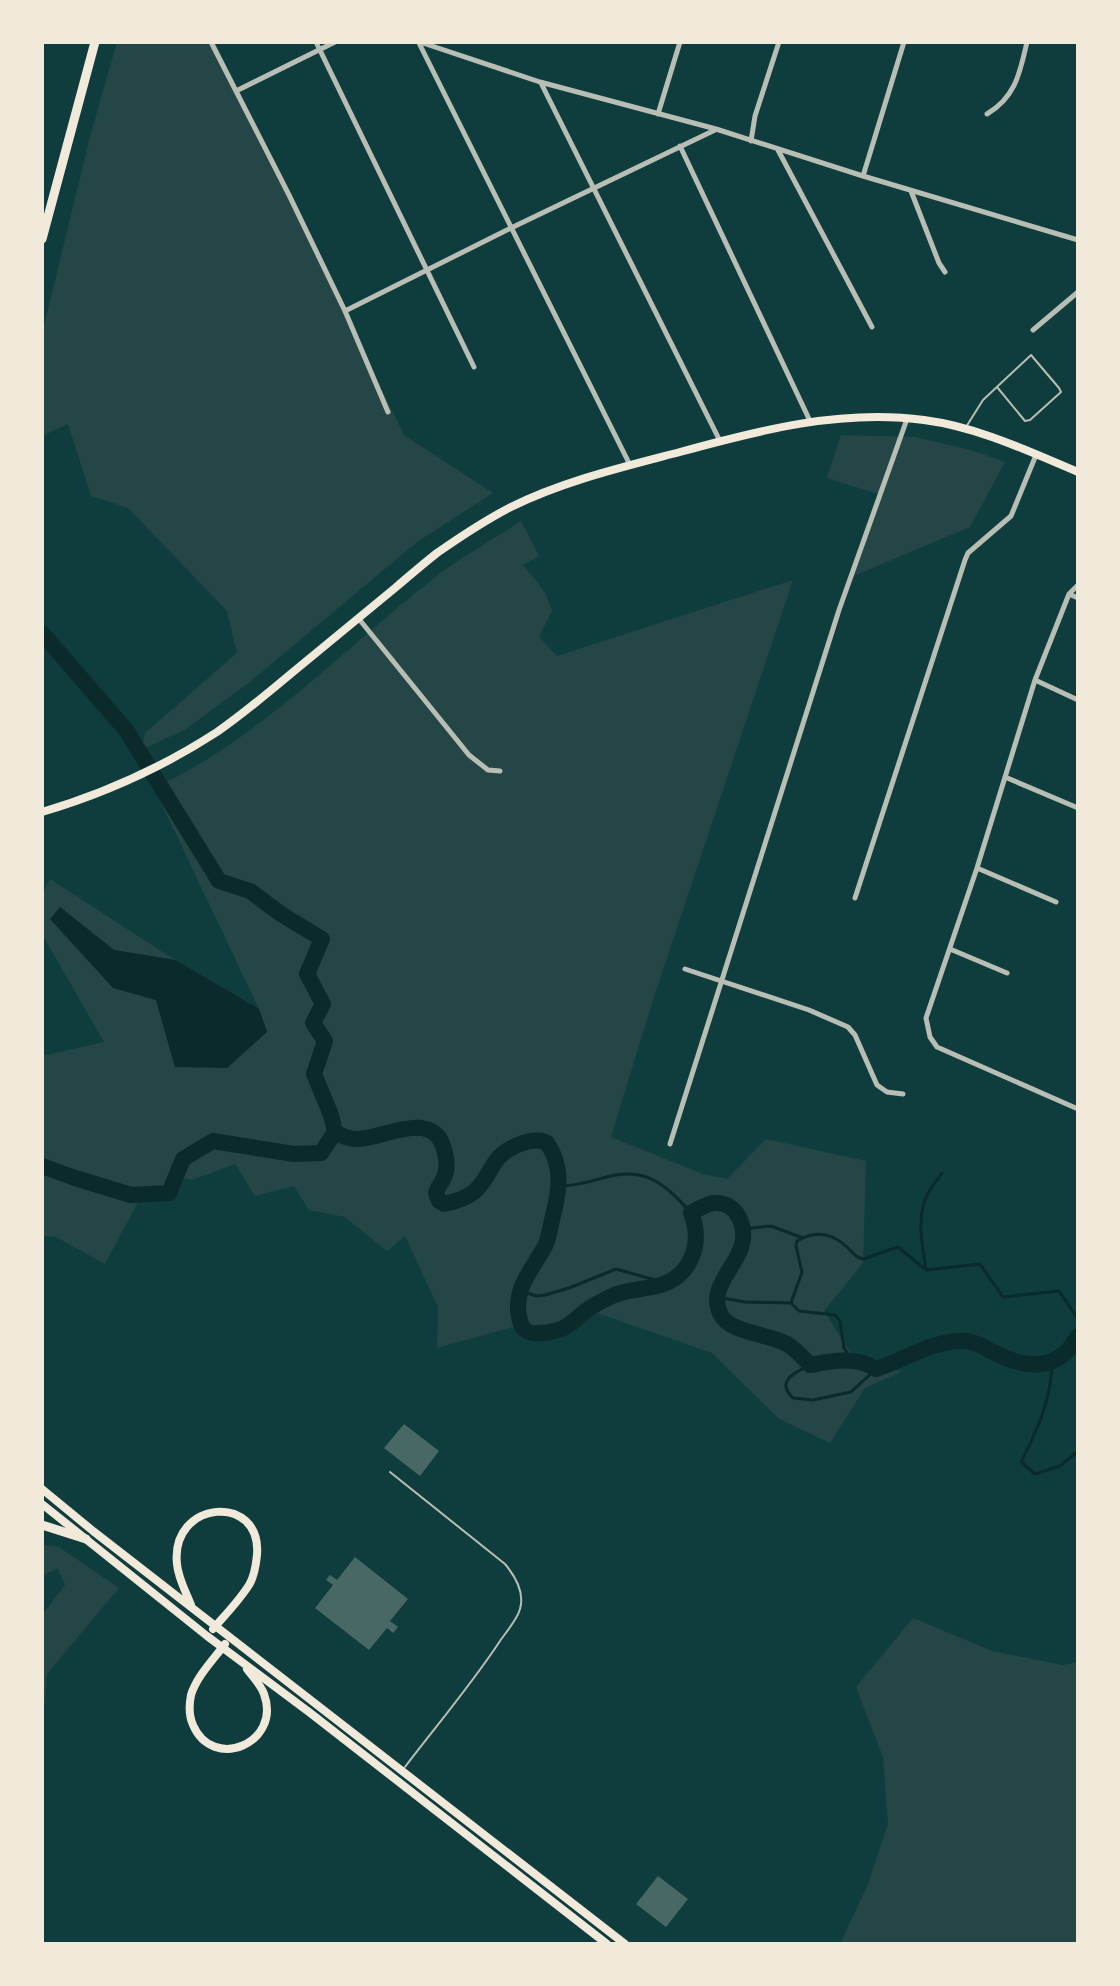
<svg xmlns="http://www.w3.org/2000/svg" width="1120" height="1986" font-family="Helvetica,sans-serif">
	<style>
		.green { fill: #244646 }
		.water { fill: #0a2a2b }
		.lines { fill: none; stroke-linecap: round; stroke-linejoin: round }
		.stream { stroke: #0a2a2b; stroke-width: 3 }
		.river { stroke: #0a2a2b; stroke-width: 16 }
		.building { fill: #486865 }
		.service { stroke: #b8beb3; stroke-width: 2 }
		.minor { stroke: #b8beb3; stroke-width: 5 }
		.primary { stroke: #f1e9da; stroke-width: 8 }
		.motorway { stroke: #f1e9da; stroke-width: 9 }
	</style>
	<rect width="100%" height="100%" fill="#0f3d3e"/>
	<path class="green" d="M 117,42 L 211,42 L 404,435 L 493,493 L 417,542 L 251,681 L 186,729 L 141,750 L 145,733 L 237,653 L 227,611 L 128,508 L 91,496 L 68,424 L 42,436 L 42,334 L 90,137 Z
		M 841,435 L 915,437 L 971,450 L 1005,462 L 970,527 L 851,577 L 878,494 L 827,478 Z
		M 521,521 L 539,556 L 523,565 L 545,592 L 552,611 L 539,637 L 557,656 L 793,580 L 651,1006 L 611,1137 L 703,1174 L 727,1179 L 766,1139 L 866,1161 L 863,1263 L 824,1311 L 850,1352 L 901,1372 L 865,1388 L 830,1443 L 779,1419 L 712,1353 L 597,1313 L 554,1323 L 513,1327 L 437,1348 L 438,1307 L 405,1236 L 387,1251 L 345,1217 L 309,1210 L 294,1186 L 255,1196 L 235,1164 L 192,1180 L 185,1178 L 180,1184 L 140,1198 L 105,1264 L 56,1237 L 42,1236 L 42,1056 L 104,1042 L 42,934 L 42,895 L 50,879 L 175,960 L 114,950 L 60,907 L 113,988 L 156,1000 L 175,1067 L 267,1031 L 259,1009 L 154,788 C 261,739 346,646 438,575 C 464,555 494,539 521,521 Z
		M 42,1545 L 59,1547 L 119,1588 L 47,1674 L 42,1734 L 42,1615 L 65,1585 L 58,1569 L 42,1575 Z
		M 913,1618 L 992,1651 L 1063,1665 L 1078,1662 L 1078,1944 L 840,1944 L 868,1884 L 888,1824 L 883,1757 L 856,1687 Z"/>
	<path class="water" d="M 60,907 L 114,950 L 175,960 L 259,1009 L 267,1032 L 227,1068 L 175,1067 L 156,1000 L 113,988 L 50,919 Z"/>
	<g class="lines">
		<path class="stream" d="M 942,1173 C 935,1183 925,1194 923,1206 C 918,1227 923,1249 926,1270 L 980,1264 L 1003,1297 L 1059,1291 L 1078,1319
			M 560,1186 C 576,1186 588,1182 603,1178 C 645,1165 665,1184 691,1213
			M 743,1229 L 771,1226 L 803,1238
			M 520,1291 L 537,1296 L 545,1295 L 569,1288 L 616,1269 L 666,1283
			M 717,1297 L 745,1302 L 791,1303 L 799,1311 L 835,1315 L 840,1321 L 844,1348 L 853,1361
			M 791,1303 L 802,1272 L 796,1246 L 797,1241 C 815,1230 832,1233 847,1247 C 853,1253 855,1257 863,1259 L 898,1247 L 925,1269
			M 1052,1360 C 1052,1398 1038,1429 1021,1462 L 1035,1474 L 1060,1466 L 1078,1451
			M 810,1365 C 795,1372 775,1381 793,1398 L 813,1400 L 851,1392 L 876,1369"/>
		<path class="river" d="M 42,633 L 126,730 L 219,881 L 250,891 L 281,914 L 322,939 L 307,974 L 323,1004 L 313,1023 L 325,1041 L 314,1074 L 331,1115 L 335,1132
			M 335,1132 C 344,1137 349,1139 359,1139 C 383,1138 431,1110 443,1146 C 446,1154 447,1163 446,1171 C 445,1180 438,1185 436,1193 L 439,1201 L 444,1204 C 454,1202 466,1198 474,1192 C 495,1173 488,1155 523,1143 C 532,1140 539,1139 547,1143 C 564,1167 559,1193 552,1220 C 550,1228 549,1236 546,1244 C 534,1268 513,1287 519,1317 C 520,1320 521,1325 523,1328 C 531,1337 549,1333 558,1330 C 569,1327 575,1320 583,1313 C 591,1306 600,1302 610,1297 C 625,1289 641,1290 657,1286 C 692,1277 703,1243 691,1213 C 698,1209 706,1204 714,1203 C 738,1201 748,1229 741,1248 C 734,1269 707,1290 721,1315 C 730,1333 770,1334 787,1344 C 796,1349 803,1358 810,1365 C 832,1361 856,1356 876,1369 C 905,1360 933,1340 964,1341 C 975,1341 983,1347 993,1352 C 1016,1364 1045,1373 1067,1351 C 1071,1347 1074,1341 1078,1336
			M 42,1166 L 75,1178 L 131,1195 L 169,1193 L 183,1159 L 213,1141 L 294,1154 L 321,1153 L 335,1132"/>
	</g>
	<path class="building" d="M 404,1424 L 439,1451 L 420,1476 L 384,1448 Z
		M 355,1557 L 408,1599 L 390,1621 L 398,1627 L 393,1633 L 387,1628 L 369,1650 L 315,1608 L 333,1585 L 326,1580 L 330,1575 L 337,1580 Z
		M 658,1876 L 688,1899 L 666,1927 L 636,1904 Z"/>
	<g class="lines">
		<path class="service" d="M 966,427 L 983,400 L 1031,355 L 1059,388 L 1061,392 L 1030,420 L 1025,421 L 997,387
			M 390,1472 L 505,1564 C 515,1576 525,1592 520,1609 C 517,1620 506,1632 500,1641 C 471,1685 437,1725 405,1767"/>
		<path class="minor" d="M 211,42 L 289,195 L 345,311 L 388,412
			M 316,42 L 474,367
			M 420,42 L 540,82 L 716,129 L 863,176 L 1078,240
			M 419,43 L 630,465
			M 541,83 L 720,441
			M 236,91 L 335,42
			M 658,114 L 680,42
			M 987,114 C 1016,97 1020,72 1027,42
			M 751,141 L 755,116 L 779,42
			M 680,146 L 810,421
			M 778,150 L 872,327
			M 863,176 L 904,42
			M 911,191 L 939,263 L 945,272
			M 345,311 L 511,228 L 715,130
			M 1033,330 L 1078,292
			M 1078,585 L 1069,594 L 1035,680 L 977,868 L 926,1018 L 930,1037 L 937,1047 L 1078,1109
			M 1069,594 L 1078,598
			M 359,619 L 469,755 L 488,770 L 500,771
			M 1035,680 L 1078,700
			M 1005,777 L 1078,808
			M 977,868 L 1056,902
			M 855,898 L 965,560 L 968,553 L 1011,516 L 1036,455
			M 950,949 L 1007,973
			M 685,969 L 809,1010 L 848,1027 L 855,1035 L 877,1085 L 887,1092 L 903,1094
			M 670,1144 L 839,610 L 907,419"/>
		<path class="primary" d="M 42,812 C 103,794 163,767 217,732 C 243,714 268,693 293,672 C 327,644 361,616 395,588 C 409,576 423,564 437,553 C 460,537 484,521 509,508 C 563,481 623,467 680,452 C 760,430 841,409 924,420 C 978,427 1028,451 1078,472
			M 42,1489 L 93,1531 L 625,1944
			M 42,1504 L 207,1636 L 309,1712 L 607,1944
			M 191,1605 C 186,1592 178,1578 177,1564 C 170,1500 262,1492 257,1555 C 256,1565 254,1577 249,1585 C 239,1601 225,1615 213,1629
			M 225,1644 C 213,1660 197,1676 191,1695 C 189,1705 189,1716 193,1725 C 213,1772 282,1743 264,1694 C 261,1685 253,1677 247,1669"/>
		<path class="motorway" d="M 42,239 L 95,42
			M 42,1525 L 86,1539"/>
	</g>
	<rect width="1120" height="1986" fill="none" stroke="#f1e9da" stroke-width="88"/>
</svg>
